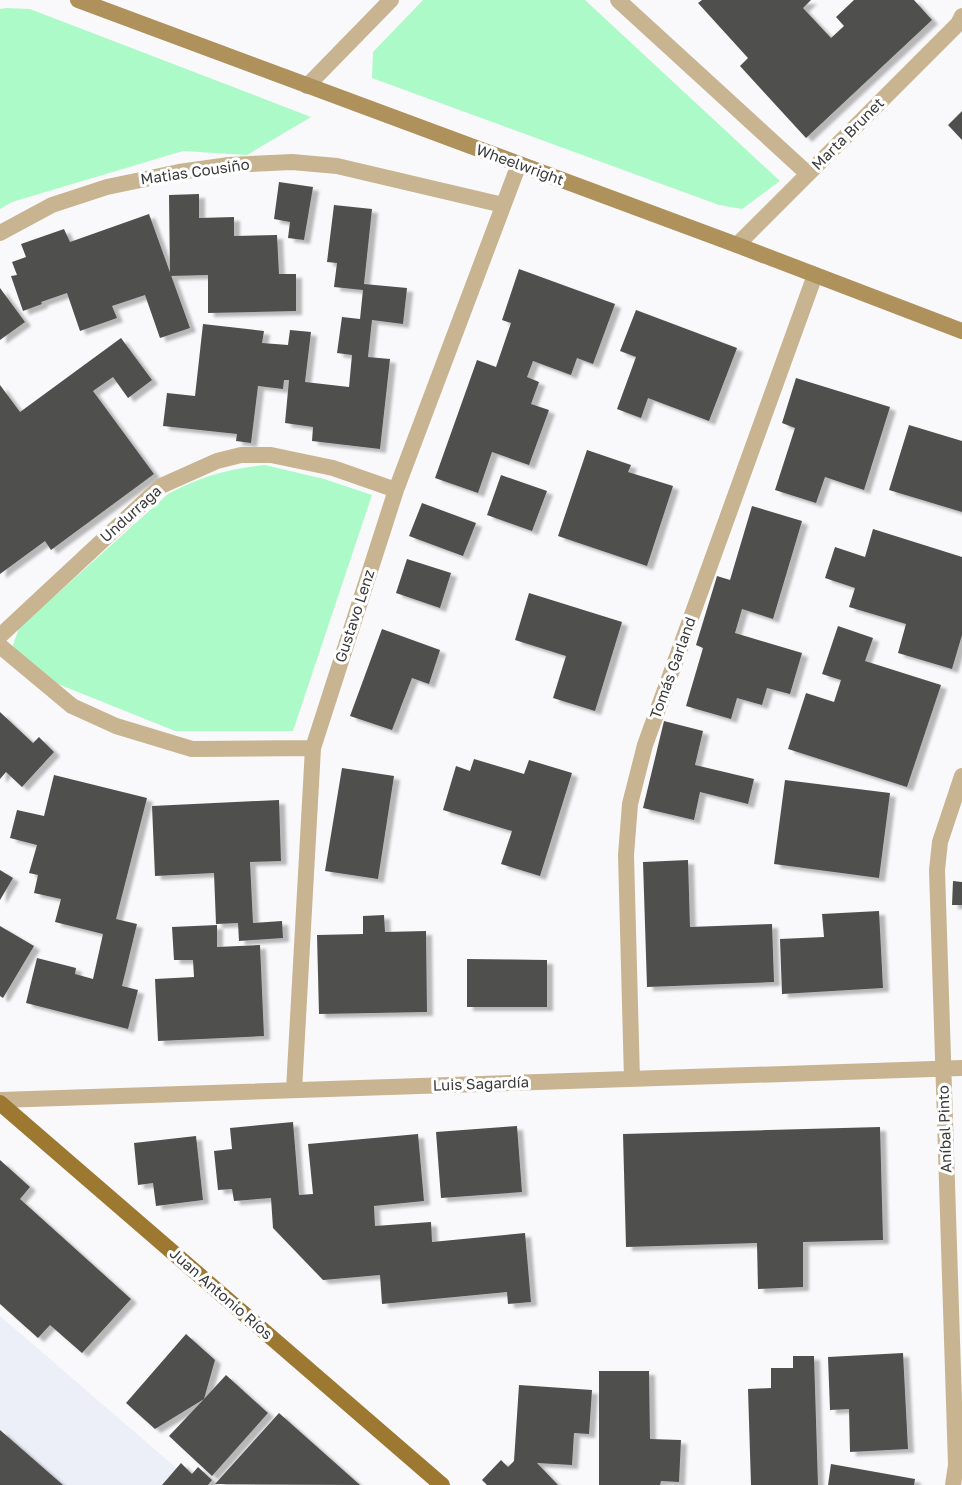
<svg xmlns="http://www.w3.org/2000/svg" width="962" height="1485" font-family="'Golos Text',sans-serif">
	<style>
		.built { fill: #edeff8 }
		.green { fill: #adfac9 }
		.building { fill: #504f4e; filter: url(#shadow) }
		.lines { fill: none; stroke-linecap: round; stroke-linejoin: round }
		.minor { stroke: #c8b491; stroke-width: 16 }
		.secondary { stroke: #af915c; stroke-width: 16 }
		.primary { stroke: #9d7830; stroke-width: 16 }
		.labels { text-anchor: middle; stroke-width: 6; stroke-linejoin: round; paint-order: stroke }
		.street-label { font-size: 15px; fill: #3a3a3b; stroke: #fff }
	</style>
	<defs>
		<filter id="shadow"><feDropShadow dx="6" dy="4" stdDeviation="1.5" flood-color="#0004"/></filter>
	</defs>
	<rect width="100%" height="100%" fill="#f9f9fb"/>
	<path class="built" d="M 0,1316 L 196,1485 L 0,1485 Z"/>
	<path class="green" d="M 423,0 L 585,0 L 780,181 L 742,209 L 719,205 L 372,78 L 373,52 Z
		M 7,8 L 30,9 L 311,117 L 247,155 L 183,151 L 12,202 L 0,209 L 0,9 Z
		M 265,465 L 324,479 L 372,495 L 293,731 L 175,731 L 53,682 L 16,653 L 13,645 L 19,628 L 168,494 C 199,477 230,468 265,465 Z"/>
	<path class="building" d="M 702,0 L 811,0 L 803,8 L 831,38 L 844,26 L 836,17 L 854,0 L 914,0 L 932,20 L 806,138 L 740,66 L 748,58 L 698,3 Z
		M 962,111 L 962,140 L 948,125 Z
		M 279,182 L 313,187 L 304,240 L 288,238 L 290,222 L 274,219 Z
		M 199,194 L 199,218 L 234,217 L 234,236 L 277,235 L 279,274 L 296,274 L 296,311 L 208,313 L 208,275 L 170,276 L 169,195 Z
		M 334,205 L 372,209 L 364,284 L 407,288 L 403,324 L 372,320 L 368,357 L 390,359 L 380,449 L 312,441 L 313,427 L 285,423 L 289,380 L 284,380 L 283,389 L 258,386 L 251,443 L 236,441 L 237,434 L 163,426 L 167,393 L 195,396 L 203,324 L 264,331 L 262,343 L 288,345 L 290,330 L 311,332 L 305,382 L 349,387 L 352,355 L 337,353 L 342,317 L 360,319 L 363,290 L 334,287 L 337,263 L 327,262 Z
		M 149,214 L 190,328 L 160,338 L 145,295 L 112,306 L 117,318 L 80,331 L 67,293 L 41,302 L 42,304 L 23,311 L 11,276 L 17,275 L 12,262 L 26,257 L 21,244 L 64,229 L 70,242 Z
		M 519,269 L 615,304 L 593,364 L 577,358 L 571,375 L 533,361 L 527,377 L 539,382 L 531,404 L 549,410 L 529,465 L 492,452 L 478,493 L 435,478 L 477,360 L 496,367 L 511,323 L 502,320 Z
		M 0,288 L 25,322 L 0,340 Z
		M 636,310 L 737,348 L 709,421 L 648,398 L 641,418 L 617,409 L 636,357 L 620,351 Z
		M 121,338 L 152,380 L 128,398 L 113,377 L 93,391 L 154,474 L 51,550 L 45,541 L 0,574 L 0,385 L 20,412 Z
		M 796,378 L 890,407 L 864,490 L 825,477 L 816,503 L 775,490 L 795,428 L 782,423 Z
		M 909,425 L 962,441 L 962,512 L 889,490 Z
		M 587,450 L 631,465 L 628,472 L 673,486 L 647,566 L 558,536 Z
		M 501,475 L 547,491 L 532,531 L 487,515 Z
		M 422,503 L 476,523 L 463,556 L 409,536 Z
		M 752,506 L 802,521 L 773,619 L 742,609 L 735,633 L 802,653 L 790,694 L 767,688 L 762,705 L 737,698 L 731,719 L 686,706 L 703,648 L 696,645 L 717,576 L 730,580 Z
		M 873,529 L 962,557 L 962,635 L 952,669 L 898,653 L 906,624 L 849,607 L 855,588 L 825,578 L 835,547 L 865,557 Z
		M 407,559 L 451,573 L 440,608 L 396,593 Z
		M 529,593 L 622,622 L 595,711 L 553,698 L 566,656 L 515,640 Z
		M 838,626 L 873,638 L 865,661 L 941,685 L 907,787 L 788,749 L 806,693 L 834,702 L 841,680 L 822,674 Z
		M 382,629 L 440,650 L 429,684 L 412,678 L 392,730 L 350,716 Z
		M 0,712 L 33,743 L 39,737 L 54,752 L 22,787 L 6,772 L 0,779 Z
		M 664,721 L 703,731 L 695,765 L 754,779 L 748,804 L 700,792 L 694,820 L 643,808 Z
		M 474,759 L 524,774 L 529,760 L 572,773 L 540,876 L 501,864 L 512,831 L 443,810 L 456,766 L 470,771 Z
		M 342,768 L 394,776 L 378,879 L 325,871 Z
		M 54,775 L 147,798 L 116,919 L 137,924 L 122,986 L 138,990 L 128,1029 L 26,1003 L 37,958 L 76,968 L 75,974 L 93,979 L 103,934 L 55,922 L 61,899 L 34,893 L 38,875 L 29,873 L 37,845 L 10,838 L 17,810 L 44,816 Z
		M 785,780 L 890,793 L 879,878 L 774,864 Z
		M 279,800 L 281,861 L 250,862 L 253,923 L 282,921 L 283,938 L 239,941 L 238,923 L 216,924 L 214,873 L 155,876 L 152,806 Z
		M 688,860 L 690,927 L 772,924 L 774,982 L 647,987 L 643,862 Z
		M 0,870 L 13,878 L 0,900 Z
		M 953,881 L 962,882 L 962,905 L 952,905 Z
		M 879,911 L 883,988 L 782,994 L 780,939 L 824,937 L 822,914 Z
		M 384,915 L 385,932 L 426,931 L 427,1012 L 319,1014 L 317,935 L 363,934 L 363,916 Z
		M 217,925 L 217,947 L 260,945 L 264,1036 L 158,1041 L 155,979 L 194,977 L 193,960 L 174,960 L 172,927 Z
		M 0,926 L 34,946 L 3,998 L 0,996 Z
		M 467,959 L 547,960 L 547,1007 L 467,1007 Z
		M 293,1122 L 299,1195 L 313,1194 L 308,1144 L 418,1134 L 424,1201 L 374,1206 L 375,1226 L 431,1222 L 432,1242 L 525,1233 L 531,1302 L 508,1304 L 507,1292 L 382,1304 L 380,1275 L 323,1280 L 273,1228 L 271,1198 L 234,1201 L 232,1189 L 218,1190 L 214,1151 L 232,1149 L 230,1128 Z
		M 517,1126 L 522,1192 L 441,1198 L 436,1132 Z
		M 880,1127 L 883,1240 L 803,1242 L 803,1287 L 758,1289 L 757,1243 L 626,1247 L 623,1134 Z
		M 196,1136 L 203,1200 L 156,1206 L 153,1183 L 138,1185 L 134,1143 Z
		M 0,1160 L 30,1187 L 20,1199 L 131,1299 L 82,1353 L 50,1325 L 38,1338 L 0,1304 Z
		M 186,1334 L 215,1360 L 204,1399 L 226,1375 L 268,1413 L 212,1476 L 169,1436 L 204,1399 L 155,1429 L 126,1403 Z
		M 903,1353 L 908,1449 L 850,1452 L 849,1409 L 830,1410 L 828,1357 Z
		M 793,1356 L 814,1356 L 818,1485 L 751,1485 L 748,1389 L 771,1388 L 771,1368 L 793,1368 Z
		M 599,1371 L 649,1371 L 650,1439 L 681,1440 L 679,1482 L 661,1481 L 660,1485 L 599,1485 Z
		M 519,1385 L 592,1390 L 589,1434 L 574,1433 L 572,1465 L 537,1463 L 558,1485 L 487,1485 L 482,1480 L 501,1460 L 508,1467 L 514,1461 Z
		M 279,1413 L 360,1485 L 215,1484 Z
		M 0,1430 L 63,1485 L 0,1485 Z
		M 181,1463 L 192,1474 L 198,1467 L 212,1480 L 208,1485 L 162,1485 Z
		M 831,1464 L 915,1479 L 914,1485 L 828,1485 Z"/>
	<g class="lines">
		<path class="minor" d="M 618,0 L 808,174
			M 307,86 L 391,0
			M 0,233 L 52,205 L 107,187 L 179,172 L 229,165 L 292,162 L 337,166 L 503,205
			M 737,245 L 958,24 L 962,16
			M 0,636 L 161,486 L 217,461 L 241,455 L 271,455 L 333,468 L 396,490
			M 0,646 L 72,706 L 116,726 L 192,749 L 313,748
			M 632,1079 L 626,855 L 630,804 L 645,745 L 815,275
			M 294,1090 L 313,748 L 396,490 L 519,164
			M 0,1100 L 962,1068
			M 953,1485 L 956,1465 L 937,870 L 940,842 L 962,776"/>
		<path class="secondary" d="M 78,0 L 737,245 L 962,331"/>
		<path class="primary" d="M 0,1103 L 442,1485"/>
	</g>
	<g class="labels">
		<g class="street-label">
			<text transform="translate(848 134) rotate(-45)" y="5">Marta Brunet</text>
			<text transform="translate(520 165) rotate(20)" y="5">Wheelwright</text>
			<text transform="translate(195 172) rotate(-8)" y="5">Matias Cousiño</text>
			<text transform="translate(131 514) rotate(-42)" y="5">Undurraga</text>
			<text transform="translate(355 616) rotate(-72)" y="5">Gustavo Lenz</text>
			<text transform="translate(673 668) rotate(-70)" y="5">Tomás Garland</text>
			<text transform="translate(481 1084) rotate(-2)" y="5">Luis Sagardía</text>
			<text transform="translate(945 1129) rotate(-92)" y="5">Aníbal Pinto</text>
			<text transform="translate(221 1294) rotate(41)" y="5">Juan Antonio Ríos</text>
		</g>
	</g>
</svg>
